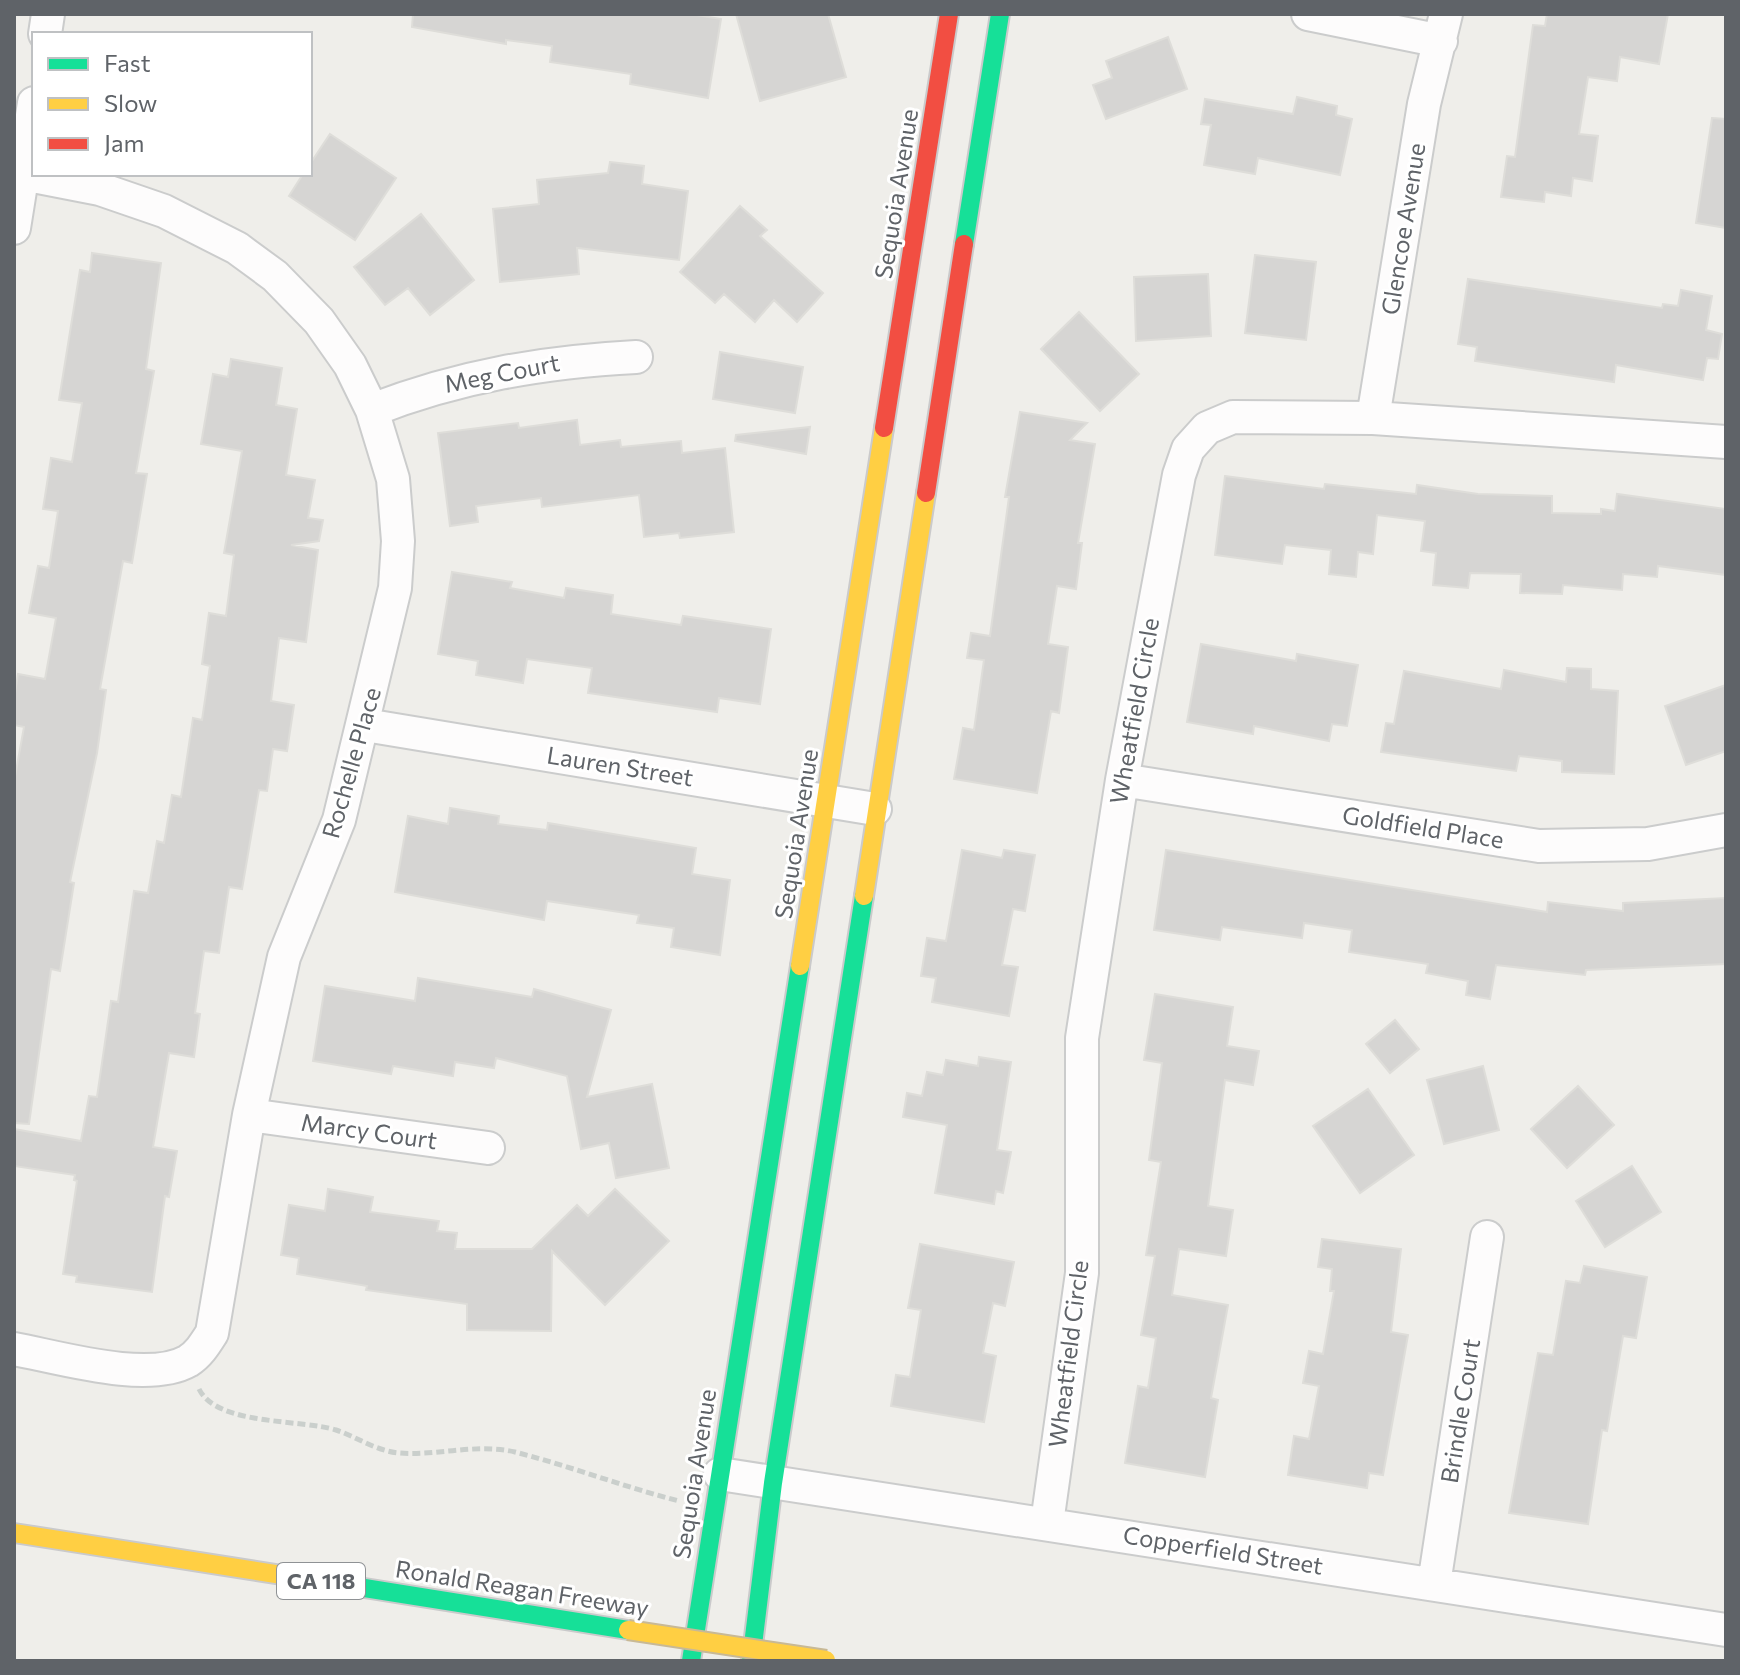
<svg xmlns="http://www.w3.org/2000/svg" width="1740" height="1675" font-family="Commissioner,sans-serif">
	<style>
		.building { fill: #d6d5d3; stroke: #deddd9; stroke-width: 2 }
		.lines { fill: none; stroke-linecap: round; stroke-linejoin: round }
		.street-casing { stroke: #cbcccc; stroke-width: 36 }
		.fast-casing { stroke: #cacacb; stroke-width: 22 }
		.slow-casing { stroke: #cacacb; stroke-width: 22 }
		.jam-casing { stroke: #cacacb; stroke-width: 22 }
		.path { stroke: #cacfcc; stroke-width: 5; stroke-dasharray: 8 4; stroke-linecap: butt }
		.street { stroke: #fdfcfc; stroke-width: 32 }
		.fast { stroke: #16e098; stroke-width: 18 }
		.slow { stroke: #ffcf43; stroke-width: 18 }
		.jam { stroke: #f24e42; stroke-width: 18 }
		.slow-bridge-casing { stroke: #c8b996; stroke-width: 22; stroke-linecap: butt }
		.slow-bridge { stroke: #ffcf43; stroke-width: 18 }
		.labels { text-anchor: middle; stroke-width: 6; stroke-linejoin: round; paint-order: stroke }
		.shield { fill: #fff; stroke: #8f9295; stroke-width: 2 }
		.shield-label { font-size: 22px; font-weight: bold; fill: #5f6368 }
		.street-label { font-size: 24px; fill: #5f6368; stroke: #fff }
	</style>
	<rect width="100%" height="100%" fill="#efeeea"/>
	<path class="building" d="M 413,14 L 691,14 L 721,19 L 708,98 L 630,84 L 631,74 L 550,62 L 552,46 L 506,40 L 506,44 L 412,27 Z
		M 736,14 L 828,14 L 846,77 L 760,101 Z
		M 1547,14 L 1668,14 L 1659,64 L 1620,57 L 1617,81 L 1588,77 L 1579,134 L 1598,136 L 1592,181 L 1573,178 L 1571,196 L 1545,192 L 1544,202 L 1501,197 L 1507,156 L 1515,157 L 1533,25 L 1545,26 Z
		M 1168,37 L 1187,89 L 1106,119 L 1093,85 L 1112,78 L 1106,61 Z
		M 1297,97 L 1337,106 L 1336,115 L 1352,119 L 1340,175 L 1258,158 L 1255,174 L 1204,165 L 1211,125 L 1201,124 L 1205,99 L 1293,114 Z
		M 1712,118 L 1726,119 L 1726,228 L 1696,223 Z
		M 330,134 L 396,178 L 355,240 L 289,196 L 303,174 L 310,174 L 310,164 Z
		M 610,162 L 644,166 L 642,184 L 688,191 L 679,260 L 577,248 L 579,274 L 500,282 L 493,209 L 539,204 L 537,180 L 608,173 Z
		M 740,206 L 767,230 L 760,236 L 823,293 L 797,322 L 774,300 L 755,322 L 724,294 L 715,303 L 680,272 Z
		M 421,214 L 474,280 L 430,315 L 408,288 L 385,305 L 354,267 Z
		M 92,253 L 161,263 L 146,369 L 154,371 L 136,473 L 147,474 L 132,563 L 123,561 L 100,689 L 106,690 L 97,753 L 70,882 L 74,883 L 60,971 L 51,969 L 29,1124 L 14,1123 L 14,782 L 24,727 L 14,725 L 14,699 L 18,674 L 45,679 L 56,618 L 29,613 L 38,566 L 49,568 L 58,511 L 43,509 L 51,458 L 72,462 L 82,403 L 59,400 L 80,270 L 90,272 Z
		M 1255,255 L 1316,262 L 1306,340 L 1245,333 Z
		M 1208,274 L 1211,336 L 1136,341 L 1134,277 Z
		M 1468,279 L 1662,308 L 1663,304 L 1678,306 L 1681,290 L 1712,296 L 1706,330 L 1722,334 L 1718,359 L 1707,358 L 1703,380 L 1616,365 L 1614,382 L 1475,361 L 1477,347 L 1458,344 Z
		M 1079,312 L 1139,374 L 1100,411 L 1041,349 Z
		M 720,352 L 803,367 L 795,413 L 713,399 Z
		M 231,359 L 282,368 L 276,405 L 297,409 L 286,475 L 315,480 L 308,518 L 323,520 L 319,541 L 291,545 L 318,550 L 306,642 L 279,638 L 271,701 L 294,705 L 287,751 L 273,749 L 267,791 L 259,790 L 242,889 L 229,887 L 219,953 L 204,951 L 195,1013 L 200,1014 L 194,1057 L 169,1053 L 153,1147 L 177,1151 L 169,1197 L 165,1196 L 152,1292 L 76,1282 L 77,1276 L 63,1274 L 77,1181 L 74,1180 L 75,1175 L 14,1166 L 14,1129 L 81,1141 L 89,1096 L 97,1097 L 111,1001 L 118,1002 L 134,891 L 148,893 L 157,841 L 164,843 L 172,795 L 181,797 L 193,718 L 202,720 L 210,666 L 202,664 L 209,613 L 226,616 L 234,555 L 224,553 L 242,451 L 201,444 L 213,374 L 228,377 Z
		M 1020,412 L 1087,423 L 1070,440 L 1095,444 L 1078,543 L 1082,543 L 1076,589 L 1057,586 L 1048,644 L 1068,647 L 1059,713 L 1051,711 L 1037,793 L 954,779 L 963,728 L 974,730 L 984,660 L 967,658 L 971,633 L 990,636 L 1009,497 L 1005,497 Z
		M 577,420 L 580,445 L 620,440 L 621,447 L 681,441 L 682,453 L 725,448 L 734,532 L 680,538 L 679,533 L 644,537 L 639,495 L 542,507 L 541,498 L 476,506 L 478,522 L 450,526 L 438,433 L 518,423 L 519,428 Z
		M 810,427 L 806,454 L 735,441 L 736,435 Z
		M 1225,476 L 1324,489 L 1325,484 L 1416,494 L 1417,485 L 1478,494 L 1552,496 L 1552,513 L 1601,514 L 1601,509 L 1615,511 L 1617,494 L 1726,509 L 1726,575 L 1658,566 L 1657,577 L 1623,574 L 1622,590 L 1563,585 L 1562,594 L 1520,593 L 1521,574 L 1470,573 L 1468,588 L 1433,585 L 1436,553 L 1421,551 L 1425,521 L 1377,515 L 1373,554 L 1358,552 L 1356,577 L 1329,574 L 1331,550 L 1285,545 L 1282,564 L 1215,555 Z
		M 452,572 L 512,582 L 510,588 L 564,598 L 566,588 L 613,595 L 611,614 L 681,625 L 683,616 L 771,629 L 760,704 L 719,698 L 717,712 L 588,693 L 592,668 L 527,659 L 523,683 L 476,675 L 478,661 L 438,654 Z
		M 1201,644 L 1296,661 L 1297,654 L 1358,665 L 1347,726 L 1332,724 L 1329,741 L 1254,726 L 1253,734 L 1187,722 Z
		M 1567,668 L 1591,669 L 1591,689 L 1618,691 L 1614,774 L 1562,772 L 1562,761 L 1519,756 L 1516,771 L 1381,752 L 1386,723 L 1394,724 L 1404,671 L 1501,689 L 1504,670 L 1566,682 Z
		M 1726,685 L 1726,751 L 1686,765 L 1665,706 Z
		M 450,808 L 499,816 L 498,824 L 547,830 L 548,823 L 696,848 L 692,874 L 730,880 L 720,955 L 671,947 L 674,928 L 637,923 L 639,915 L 547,901 L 544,920 L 395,892 L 408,816 L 448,824 Z
		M 962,850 L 1002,858 L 1004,850 L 1035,855 L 1025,911 L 1013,909 L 1002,965 L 1018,967 L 1009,1016 L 932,1002 L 936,978 L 921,976 L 927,938 L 946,941 Z
		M 1166,850 L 1547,912 L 1548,902 L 1623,911 L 1623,903 L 1726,898 L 1726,964 L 1586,970 L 1585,975 L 1496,965 L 1490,999 L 1466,995 L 1468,981 L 1426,973 L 1428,964 L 1349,952 L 1352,930 L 1304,923 L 1302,938 L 1222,927 L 1220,940 L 1154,930 Z
		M 418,978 L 532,997 L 534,989 L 611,1010 L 587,1097 L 652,1084 L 669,1168 L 616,1178 L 609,1143 L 581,1149 L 567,1076 L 496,1058 L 494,1068 L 455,1062 L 453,1076 L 393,1066 L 391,1074 L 313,1061 L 325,986 L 415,1001 Z
		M 1155,994 L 1233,1007 L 1227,1046 L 1259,1051 L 1253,1085 L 1225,1080 L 1208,1206 L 1233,1210 L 1226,1256 L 1179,1249 L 1172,1295 L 1228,1305 L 1211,1398 L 1218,1400 L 1205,1477 L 1125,1463 L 1138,1386 L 1148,1388 L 1156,1338 L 1141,1335 L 1155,1256 L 1146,1255 L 1161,1162 L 1149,1160 L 1162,1063 L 1144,1060 Z
		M 1395,1020 L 1419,1049 L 1390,1073 L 1366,1044 Z
		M 979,1057 L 1011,1062 L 997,1150 L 1011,1152 L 1003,1193 L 996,1191 L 994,1204 L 935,1193 L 947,1125 L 903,1117 L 907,1093 L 922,1096 L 927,1072 L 943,1075 L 946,1060 L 978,1066 Z
		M 1483,1066 L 1499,1130 L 1444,1144 L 1427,1080 Z
		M 1578,1086 L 1614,1125 L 1567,1168 L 1531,1129 Z
		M 1368,1089 L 1414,1155 L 1360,1193 L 1313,1126 Z
		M 1632,1166 L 1661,1212 L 1605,1247 L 1576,1201 Z
		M 328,1189 L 373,1197 L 370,1212 L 439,1221 L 437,1231 L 457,1233 L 455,1249 L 532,1249 L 577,1205 L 588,1216 L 615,1189 L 669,1241 L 605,1305 L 552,1251 L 551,1331 L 467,1330 L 467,1304 L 366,1290 L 367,1286 L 297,1274 L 299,1258 L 281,1255 L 289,1205 L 325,1211 Z
		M 1322,1239 L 1401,1249 L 1391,1332 L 1408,1335 L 1383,1475 L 1369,1473 L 1367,1488 L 1288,1475 L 1294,1436 L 1309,1439 L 1319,1386 L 1303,1383 L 1309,1351 L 1323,1354 L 1334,1291 L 1330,1291 L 1332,1269 L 1318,1267 Z
		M 920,1244 L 1014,1262 L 1005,1306 L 993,1303 L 983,1353 L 996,1356 L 984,1422 L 891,1406 L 896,1375 L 910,1377 L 921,1310 L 908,1308 Z
		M 1584,1266 L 1647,1277 L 1636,1338 L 1623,1336 L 1607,1431 L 1602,1430 L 1588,1524 L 1509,1513 L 1538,1353 L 1553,1355 L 1566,1281 L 1580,1283 Z"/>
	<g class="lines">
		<g class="street-casing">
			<path id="street" d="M 1308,14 L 1441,41
				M 45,34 L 48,14
				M 14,228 L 34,103
				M 372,410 C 459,376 543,362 636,357
				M 1373,418 L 1424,104 L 1446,14
				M 365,725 L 875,809
				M 1122,780 L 1539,846 L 1648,844 L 1726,830
				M 249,1115 L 488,1148
				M 14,1349 C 58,1357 148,1384 188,1361 C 199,1354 205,1344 212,1333 L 249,1115 L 284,957 L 339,820 L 395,588 L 398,541 L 393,479 L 372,410 L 350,365 L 319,321 L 275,276 L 237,248 L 164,211 L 100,189 L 23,174
				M 720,1474 L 1726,1630
				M 1047,1523 L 1082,1273 L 1082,1038 L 1122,780 L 1179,475 L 1188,449 L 1207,428 L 1233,417 L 1373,418 L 1726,442
				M 1434,1584 L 1487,1237"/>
		</g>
		<g class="fast-casing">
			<path id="fast" d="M 964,244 L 1000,14
				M 333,1583 L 628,1630
				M 691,1661 L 800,966
				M 751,1661 L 773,1483 L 864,896"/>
		</g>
		<g class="slow-casing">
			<path id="slow" d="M 864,896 L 926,493
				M 800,966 L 884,428
				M 14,1533 L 333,1583"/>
		</g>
		<g class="jam-casing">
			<path id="jam" d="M 884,428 L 949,14
				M 926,493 L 964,244"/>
		</g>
		<path class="path" d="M 199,1389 C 217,1426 302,1419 336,1430 C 357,1437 376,1451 399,1453 C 437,1456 477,1443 515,1452 C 570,1466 624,1487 679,1501"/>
		<use href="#street" class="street"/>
		<use href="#fast" class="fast"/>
		<use href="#slow" class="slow"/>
		<use href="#jam" class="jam"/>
		<g class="slow-bridge-casing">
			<path id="slow-bridge" d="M 628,1630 L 826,1660"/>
		</g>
		<use href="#slow-bridge" class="slow-bridge"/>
	</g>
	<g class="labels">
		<rect class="shield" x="277" y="1563" width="88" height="36" rx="6"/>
		<g class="shield-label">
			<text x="321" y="1589">CA 118</text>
		</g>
		<g class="street-label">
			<text transform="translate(897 194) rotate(-81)" y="8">Sequoia Avenue</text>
			<text transform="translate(1404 229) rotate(-81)" y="8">Glencoe Avenue</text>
			<text transform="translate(502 374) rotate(-11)" y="8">Meg Court</text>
			<text transform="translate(1135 711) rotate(-80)" y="8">Wheatfield Circle</text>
			<text transform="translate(352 763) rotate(-74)" y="8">Rochelle Place</text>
			<text transform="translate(620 767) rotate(9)" y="8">Lauren Street</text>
			<text transform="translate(1423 828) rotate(9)" y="8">Goldfield Place</text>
			<text transform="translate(797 834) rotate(-81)" y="8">Sequoia Avenue</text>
			<text transform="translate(369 1132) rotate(8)" y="8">Marcy Court</text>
			<text transform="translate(1069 1354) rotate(-83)" y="8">Wheatfield Circle</text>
			<text transform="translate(1461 1411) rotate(-81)" y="8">Brindle Court</text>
			<text transform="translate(695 1474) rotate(-81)" y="8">Sequoia Avenue</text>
			<text transform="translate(1223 1551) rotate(9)" y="8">Copperfield Street</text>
			<text transform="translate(522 1589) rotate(9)" y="8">Ronald Reagan Freeway</text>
		</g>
	</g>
	<rect width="1740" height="1675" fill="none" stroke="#5f6368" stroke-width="32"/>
	<rect x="32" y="32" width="280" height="144" fill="#ffffff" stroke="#bfc1c3" stroke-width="2"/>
	<rect x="48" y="58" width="40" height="12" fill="#16e098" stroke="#bfc1c3" stroke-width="2"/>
	<text x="104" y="72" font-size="24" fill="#5f6368">Fast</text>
	<rect x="48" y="98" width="40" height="12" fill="#ffcf43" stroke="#bfc1c3" stroke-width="2"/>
	<text x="104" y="112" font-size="24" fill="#5f6368">Slow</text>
	<rect x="48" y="138" width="40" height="12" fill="#f24e42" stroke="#bfc1c3" stroke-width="2"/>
	<text x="104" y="152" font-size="24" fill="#5f6368">Jam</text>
</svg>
